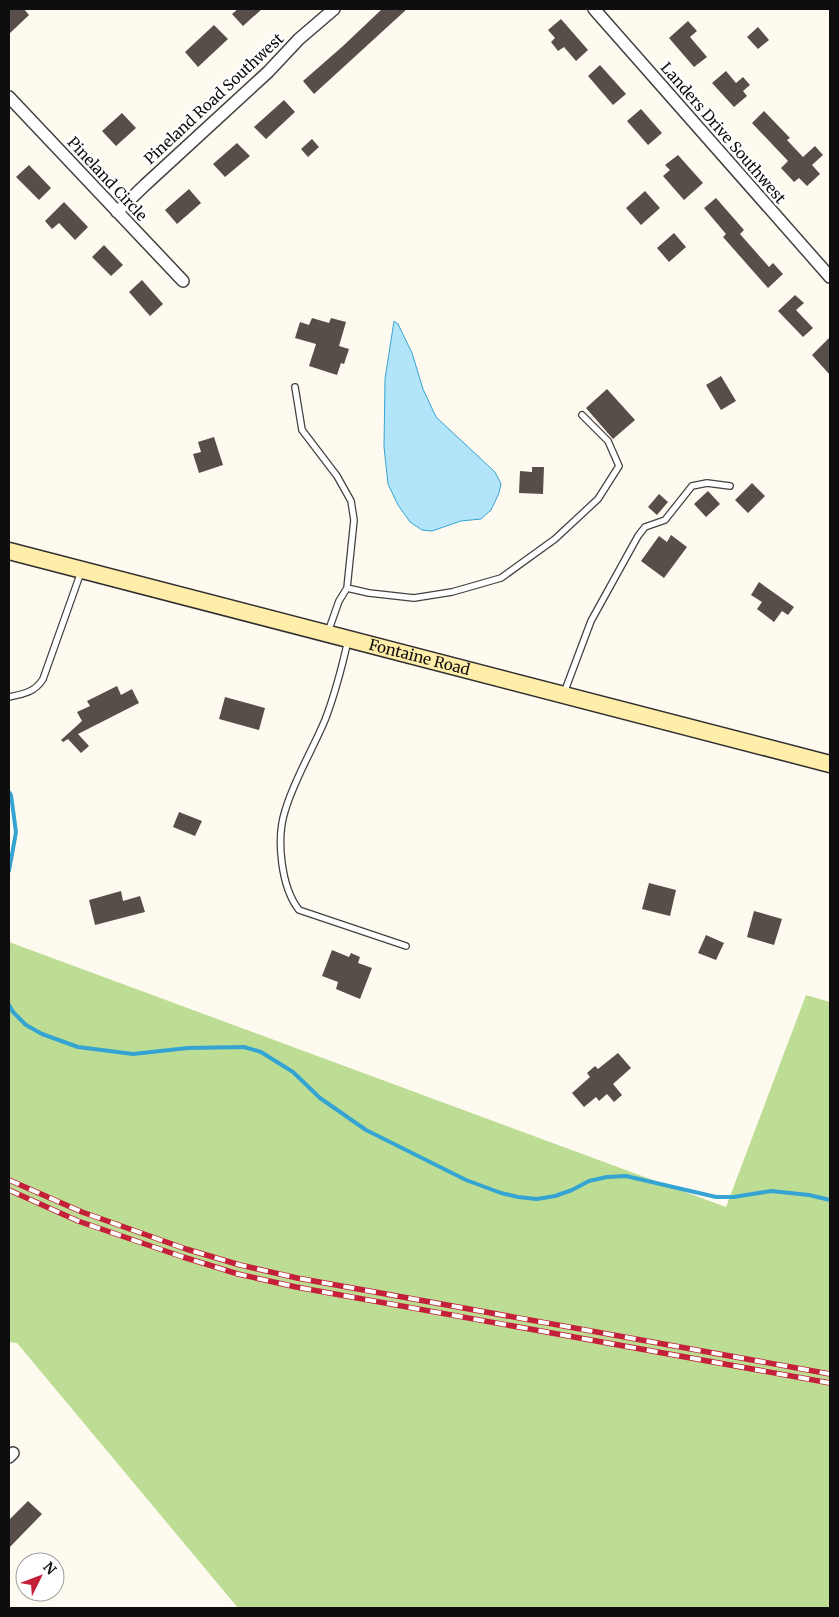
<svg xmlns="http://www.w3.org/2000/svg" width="839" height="1617" font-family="Merriweather,serif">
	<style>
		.forest { fill: #bddd95 }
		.water { fill: #b2e5f9; stroke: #35a4d3 }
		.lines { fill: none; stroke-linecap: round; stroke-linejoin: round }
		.stream { stroke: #35a4d3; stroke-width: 4 }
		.building { fill: #574e4a }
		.lane-casing { stroke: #414141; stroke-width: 8 }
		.street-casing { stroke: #414141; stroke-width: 14 }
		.secondary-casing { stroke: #303030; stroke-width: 19 }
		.lane { stroke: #fff; stroke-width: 5.5 }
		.street { stroke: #fff; stroke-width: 11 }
		.secondary { stroke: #ffedaa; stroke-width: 16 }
		.rail-casing { stroke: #c42039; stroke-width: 5.5 }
		.rail { stroke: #fff; stroke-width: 4; stroke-dasharray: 11; stroke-linecap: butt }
		.labels { text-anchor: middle; stroke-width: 5; stroke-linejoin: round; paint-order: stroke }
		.street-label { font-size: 15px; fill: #0e0e0e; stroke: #fff }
	</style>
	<rect width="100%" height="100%" fill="#fffaef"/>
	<path class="forest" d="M 9,942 L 726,1207 L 806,995 L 830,1002 L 830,1608 L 238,1608 L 17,1343 L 9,1342 Z"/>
	<path class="water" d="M 394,321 L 398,324 L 412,353 L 423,389 L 436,417 L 495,472 L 501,484 L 499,493 L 491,510 L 481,519 L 461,521 L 432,531 L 422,530 L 410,522 L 398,505 L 388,484 L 384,447 L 385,379 Z"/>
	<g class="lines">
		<path class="stream" d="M 9,792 L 11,795 L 16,832 L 9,871
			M 9,1005 L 13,1012 L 26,1025 L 42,1034 L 78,1047 L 133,1054 L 188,1048 L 244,1047 L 261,1052 L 293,1072 L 320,1098 L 366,1130 L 466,1180 L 501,1193 L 518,1197 L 537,1199 L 555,1196 L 572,1190 L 589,1181 L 607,1177 L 626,1176 L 716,1197 L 734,1197 L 771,1191 L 809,1195 L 830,1200"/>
	</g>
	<path class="building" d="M 9,9 L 24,9 L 29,15 L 9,34 Z
		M 238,9 L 262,9 L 243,26 L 232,14 Z
		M 382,9 L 407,9 L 314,94 L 303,81 L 343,46 Z
		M 561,19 L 588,50 L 576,61 L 564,47 L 558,51 L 551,42 L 555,38 L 548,30 Z
		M 688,21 L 697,31 L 690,37 L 707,57 L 694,67 L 669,38 Z
		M 214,25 L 228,39 L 198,67 L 185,52 Z
		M 758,27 L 769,40 L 758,49 L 747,37 Z
		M 600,65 L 626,94 L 613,105 L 588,76 Z
		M 726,71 L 736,83 L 743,77 L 750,85 L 743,91 L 747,96 L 734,107 L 712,83 Z
		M 284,100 L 295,112 L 266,139 L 254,127 Z
		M 641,109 L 662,133 L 648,145 L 627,121 Z
		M 764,111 L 790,138 L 787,140 L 803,157 L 815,146 L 823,155 L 812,165 L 820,174 L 807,186 L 799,178 L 794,182 L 781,168 L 788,161 L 752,123 Z
		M 122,113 L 136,128 L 116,146 L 102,131 Z
		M 312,139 L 319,147 L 308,157 L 301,149 Z
		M 237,143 L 250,156 L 225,177 L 213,164 Z
		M 678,155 L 703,183 L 684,200 L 663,176 L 670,170 L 665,165 Z
		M 29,165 L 51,188 L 39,200 L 16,177 Z
		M 189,189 L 201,203 L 177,224 L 165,210 Z
		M 645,191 L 660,208 L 641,225 L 626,208 Z
		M 716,198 L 744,230 L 740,234 L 769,267 L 773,263 L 783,274 L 768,288 L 723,237 L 726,234 L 704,208 Z
		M 64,202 L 88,227 L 75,240 L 59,223 L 52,229 L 45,221 Z
		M 674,233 L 686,247 L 669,262 L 657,248 Z
		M 104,245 L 123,265 L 111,276 L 92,257 Z
		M 142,280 L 163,304 L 150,316 L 129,292 Z
		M 795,295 L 804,303 L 796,310 L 813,328 L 803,337 L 778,311 Z
		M 312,318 L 329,323 L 331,318 L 346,322 L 339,346 L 349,349 L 344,364 L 341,363 L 337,375 L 309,366 L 316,344 L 295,338 L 300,322 L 309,325 Z
		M 830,337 L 830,375 L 812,355 Z
		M 721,376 L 736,401 L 721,410 L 706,385 Z
		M 607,389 L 635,420 L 613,439 L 586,408 Z
		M 214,437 L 223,465 L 199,473 L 193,454 L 201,452 L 198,442 Z
		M 532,467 L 544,467 L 543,494 L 519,493 L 520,471 L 532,472 Z
		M 752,483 L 765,496 L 748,513 L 735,500 Z
		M 708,491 L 720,504 L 706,517 L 694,504 Z
		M 659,494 L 668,502 L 657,515 L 648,507 Z
		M 671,535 L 687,547 L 664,578 L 641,561 L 659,536 L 667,542 Z
		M 759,582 L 794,607 L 788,615 L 782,611 L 774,622 L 757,609 L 762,602 L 751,595 Z
		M 117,686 L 121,695 L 132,689 L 139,703 L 78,734 L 89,746 L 81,753 L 68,739 L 63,742 L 61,740 L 82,721 L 77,712 L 90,706 L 87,701 Z
		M 225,697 L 265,708 L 259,730 L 219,719 Z
		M 179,812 L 202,821 L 195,836 L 173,827 Z
		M 649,883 L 676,890 L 670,916 L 642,909 Z
		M 121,891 L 123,901 L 140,896 L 145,912 L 95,925 L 89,900 Z
		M 754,911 L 782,919 L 774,945 L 747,937 Z
		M 706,935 L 724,943 L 716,960 L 698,953 Z
		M 332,950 L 349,957 L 351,953 L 360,957 L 358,963 L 372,968 L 360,999 L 336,989 L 338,982 L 322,976 Z
		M 618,1053 L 631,1068 L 613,1084 L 622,1095 L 614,1102 L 607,1094 L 599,1101 L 596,1097 L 584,1107 L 572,1093 L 590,1077 L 587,1073 L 595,1066 L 598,1069 Z
		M 28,1501 L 42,1514 L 9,1548 L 9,1520 Z"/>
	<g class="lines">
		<g class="lane-casing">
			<path id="lane" d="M 295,387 L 302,430 L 337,476 L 351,501 L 354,520 L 347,588
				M 328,632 L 339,601 L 347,588 L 369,593 L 414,598 L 452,592 L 501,578 L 555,539 L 598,499 L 619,466 L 608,441 L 582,415
				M 348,640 C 342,667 335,694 325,720 C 312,751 294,780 285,811 C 276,839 281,887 299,910 L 406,946
				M 564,693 L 591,621 L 638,536 L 645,527 L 665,520 L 692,486 L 707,483 L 730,486
				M 9,697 C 24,694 35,692 43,679 L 81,572"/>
		</g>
		<g class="street-casing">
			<path id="street" d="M 594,9 L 830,277
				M 9,97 L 183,281
				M 117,212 L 145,185 L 268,72 L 299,39 L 334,9
				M 9,1457 L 13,1453"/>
		</g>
		<g class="secondary-casing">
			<g id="secondary">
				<path id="s1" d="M 9,551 L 830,764"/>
			</g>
		</g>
		<use href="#lane" class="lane"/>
		<use href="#street" class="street"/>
		<use href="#secondary" class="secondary"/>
		<g class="rail-casing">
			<path id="rail" d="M 9,1180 L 82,1212 L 186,1249 L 240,1265 L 297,1278 L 830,1374
				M 9,1190 L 78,1221 L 183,1257 L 238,1274 L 296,1287 L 830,1383"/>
		</g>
		<use href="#rail" class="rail"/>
	</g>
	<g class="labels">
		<g class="street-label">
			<text transform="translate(214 99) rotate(-43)" y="5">Pineland Road Southwest</text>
			<text transform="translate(723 133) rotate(49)" y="5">Landers Drive Southwest</text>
			<text transform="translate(107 179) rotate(47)" y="5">Pineland Circle</text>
			<text dy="5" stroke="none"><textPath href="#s1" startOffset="424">Fontaine Road</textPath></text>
		</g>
	</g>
	<rect width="839" height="1617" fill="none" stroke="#0e0e0e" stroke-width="20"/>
	<g transform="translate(40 1577) rotate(48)"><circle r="24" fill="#ffffff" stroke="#9f9f9f"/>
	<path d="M0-4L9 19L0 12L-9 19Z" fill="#c42039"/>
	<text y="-8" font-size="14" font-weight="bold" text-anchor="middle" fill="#0e0e0e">N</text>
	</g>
</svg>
